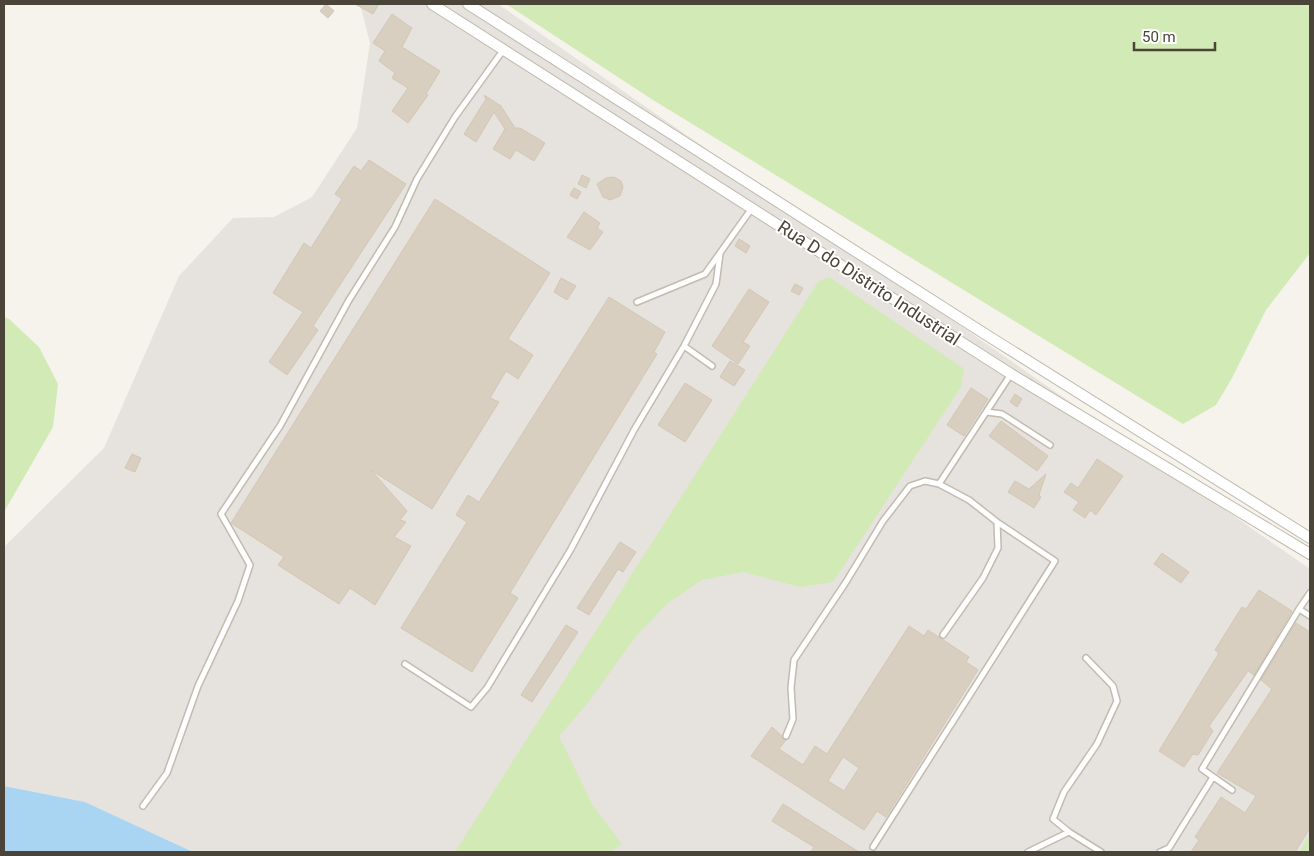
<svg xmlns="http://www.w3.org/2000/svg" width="1314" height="856" font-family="Roboto,sans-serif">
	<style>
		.industrial { fill: #e6e2dd }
		.green { fill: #d2eab5 }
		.water { fill: #a9d4f2 }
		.building { fill: #d8cfc1; stroke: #d3c7b4; fill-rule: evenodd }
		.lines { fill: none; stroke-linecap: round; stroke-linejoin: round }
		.lane-casing { stroke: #c2bbae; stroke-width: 8 }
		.street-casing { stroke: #c2bbae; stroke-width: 12 }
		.lane { stroke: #fff; stroke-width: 5 }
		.street { stroke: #fff; stroke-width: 10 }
		.labels { text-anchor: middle; stroke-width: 4; stroke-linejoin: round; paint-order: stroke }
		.street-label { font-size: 18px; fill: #4b4439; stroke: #fff }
	</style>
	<rect width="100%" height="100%" fill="#f6f3ec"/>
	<path class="industrial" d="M 360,4 L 498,4 L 1310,569 L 1310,841 L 1303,852 L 193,852 L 85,802 L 4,786 L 4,547 L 104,448 L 179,276 L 233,218 L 274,217 L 312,197 L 357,128 L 370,43 Z"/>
	<path class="green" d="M 506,4 L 1310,4 L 1310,253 L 1266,310 L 1231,380 L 1216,405 L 1183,424 L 653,100 Z
		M 829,277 L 964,369 L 961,387 L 833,582 L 800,587 L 743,572 L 702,580 L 668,603 L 637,635 L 586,705 L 559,736 L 593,806 L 622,844 L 610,852 L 455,852 L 818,282 Z
		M 4,317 L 9,319 L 39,347 L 58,384 L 53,427 L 4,512 Z
		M 1310,835 L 1310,852 L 1299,852 Z"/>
	<path class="water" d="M 4,786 L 85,802 L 193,852 L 4,852 Z"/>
	<path class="building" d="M 326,4 L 334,11 L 328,18 L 320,11 Z
		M 355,4 L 379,4 L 373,14 Z
		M 392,14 L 412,28 L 402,47 L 440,71 L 426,94 L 428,95 L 408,123 L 392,111 L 408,88 L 392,78 L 395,73 L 379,61 L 385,51 L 373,43 Z
		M 484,95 L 501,106 L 515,128 L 520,128 L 545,143 L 534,161 L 516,150 L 510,159 L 493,149 L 505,129 L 494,112 L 476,142 L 464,134 L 486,99 Z
		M 369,160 L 406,184 L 313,326 L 318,330 L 287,375 L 269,362 L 303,312 L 273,293 L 304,243 L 311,248 L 342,199 L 335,194 L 354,166 L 361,171 Z
		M 582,175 L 590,179 L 586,188 L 578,184 Z
		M 614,177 L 621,181 L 623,187 L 620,196 L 610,200 L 603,197 L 597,184 L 606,178 Z
		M 574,188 L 581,192 L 577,199 L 570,195 Z
		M 435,199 L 550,273 L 508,339 L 533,355 L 518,379 L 506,371 L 490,398 L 499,402 L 432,509 L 371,470 L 407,511 L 400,520 L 406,522 L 394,537 L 411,546 L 375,605 L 350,588 L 339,604 L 278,565 L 284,557 L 231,523 Z
		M 584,212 L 600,223 L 597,228 L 603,232 L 590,250 L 567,237 Z
		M 739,239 L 750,246 L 746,253 L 735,246 Z
		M 561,278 L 576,286 L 567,300 L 554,292 Z
		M 795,284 L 803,288 L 799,295 L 791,291 Z
		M 749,289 L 769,302 L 743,342 L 750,346 L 738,364 L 712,346 Z
		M 609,297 L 665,332 L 654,352 L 657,354 L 510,593 L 518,598 L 472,672 L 401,628 L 467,522 L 456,515 L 468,495 L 479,502 Z
		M 730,361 L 745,370 L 734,386 L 720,377 Z
		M 685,383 L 712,400 L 685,442 L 658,425 Z
		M 971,388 L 988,399 L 964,436 L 947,425 Z
		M 1015,394 L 1022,399 L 1017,407 L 1010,402 Z
		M 1001,421 L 1048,456 L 1037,471 L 989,436 Z
		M 132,454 L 141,458 L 135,472 L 125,468 Z
		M 1097,459 L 1123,476 L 1096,515 L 1090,510 L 1085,518 L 1073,510 L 1079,502 L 1064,492 L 1071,483 L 1078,488 Z
		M 1046,474 L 1039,495 L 1041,497 L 1034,508 L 1008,492 L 1015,481 L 1029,489 Z
		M 620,542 L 636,552 L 623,572 L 618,569 L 589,615 L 577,608 Z
		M 1162,553 L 1189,572 L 1181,583 L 1154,564 Z
		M 1259,590 L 1292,611 L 1254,675 L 1248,671 L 1209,726 L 1213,731 L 1198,755 L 1193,754 L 1184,767 L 1159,751 L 1219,653 L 1215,650 L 1242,607 L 1246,609 Z
		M 1296,623 L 1310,632 L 1310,828 L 1295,852 L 1191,852 L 1199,840 L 1195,837 L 1221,797 L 1245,813 L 1256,796 L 1217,773 L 1272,689 L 1261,680 Z
		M 566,625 L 578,632 L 532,702 L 521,695 Z
		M 909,626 L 924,636 L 928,630 L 969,657 L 966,662 L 978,670 L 886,817 L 877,811 L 864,830 L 751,756 L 772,727 L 786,740 L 779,749 L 803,765 L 815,746 L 827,754 ZM 843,757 L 859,768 L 844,791 L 828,781 Z
		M 783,804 L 859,852 L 811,852 L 814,847 L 772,821 Z"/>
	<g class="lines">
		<g class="lane-casing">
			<path id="lane" d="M 637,302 L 705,274 L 752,208
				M 684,346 L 712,366
				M 987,412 L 1002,414 L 1050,445
				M 1310,593 L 1299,609 L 1310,616
				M 943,635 L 983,578 L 998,548 L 997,522 L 969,500 L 939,484 L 1011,374
				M 405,664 L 471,707 L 487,688 L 571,549 L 634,430 L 684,346 L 716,284 L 720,254
				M 786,736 L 793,719 L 791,688 L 794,660 L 846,582 L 883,521 L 910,486 L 925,481 L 939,484
				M 1232,790 L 1202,769 L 1299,609
				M 143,806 L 167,773 L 198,686 L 238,601 L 250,565 L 221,514 L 280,426 L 349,300 L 395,227 L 417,179 L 455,117 L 504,49
				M 1069,832 L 1053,819 L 1064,792 L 1097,744 L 1117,701 L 1113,686 L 1086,658
				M 873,847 L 1055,561 L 997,522
				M 1028,852 L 1069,832 L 1101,852
				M 1160,852 L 1169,848 L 1213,777"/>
		</g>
		<g class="street-casing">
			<path id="street" d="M 432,4 L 1011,374 L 1310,554
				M 468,4 L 985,334 L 1310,538"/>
		</g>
		<use href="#lane" class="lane"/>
		<use href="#street" class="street"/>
	</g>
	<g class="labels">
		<g class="street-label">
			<text transform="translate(869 283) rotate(33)" y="6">Rua D do Distrito Industrial</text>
		</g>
	</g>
	<rect width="1314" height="856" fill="none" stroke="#4b4439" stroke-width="10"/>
	<path d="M1134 42v8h81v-8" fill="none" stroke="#4b4439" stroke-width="2.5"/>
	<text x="1142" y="42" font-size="15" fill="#4b4439" stroke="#ffffff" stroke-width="4" paint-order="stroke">50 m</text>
</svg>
